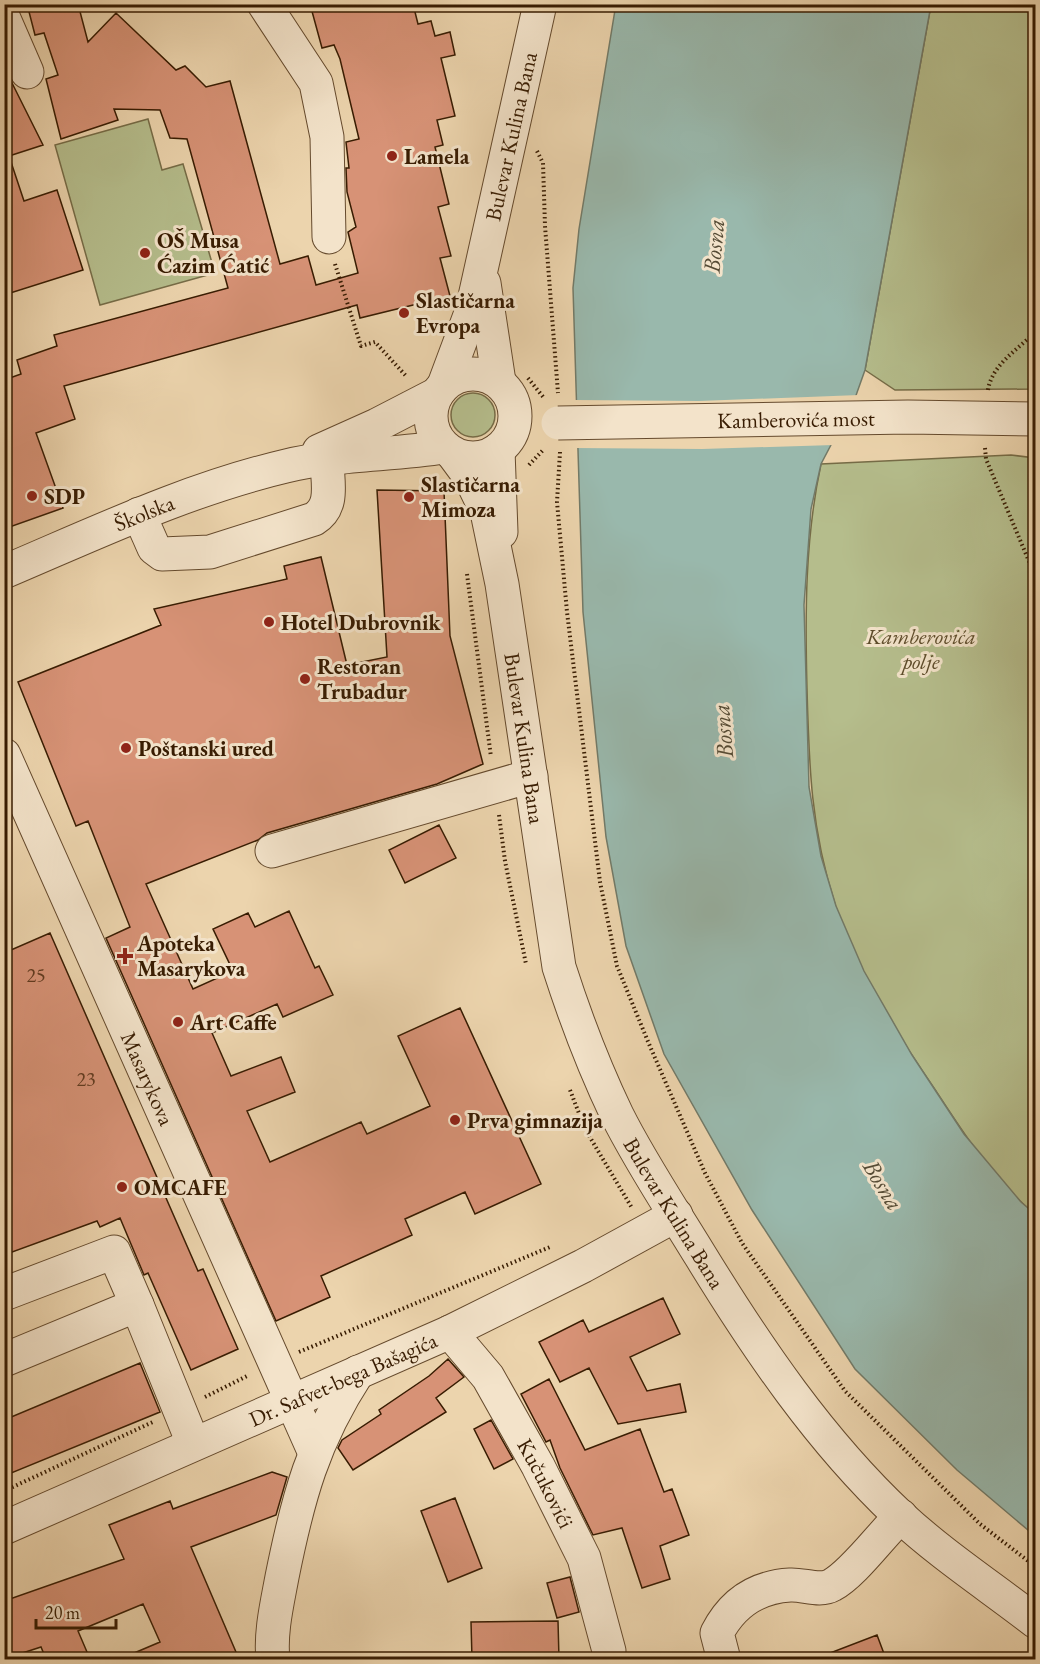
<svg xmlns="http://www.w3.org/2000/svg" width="1040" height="1664" font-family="'EB Garamond',serif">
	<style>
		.green { fill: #b5bd8c; stroke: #766c47; stroke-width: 1.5 }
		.water { fill: #99b8ac; stroke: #727a68; stroke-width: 1.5 }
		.pier { fill: #ecd4ad }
		.building { fill: #d79276; stroke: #381c02; stroke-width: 1.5 }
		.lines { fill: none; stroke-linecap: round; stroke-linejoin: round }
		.minor-casing { stroke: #654a2d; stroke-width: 35 }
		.path { stroke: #381c02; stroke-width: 4; stroke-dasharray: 1.5 3; stroke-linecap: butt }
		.minor { stroke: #f3e3ca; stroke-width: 33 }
		.minor-bridge-casing { stroke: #654a2d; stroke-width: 35; stroke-linecap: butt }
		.minor-bridge { stroke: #f3e3ca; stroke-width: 33 }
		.poi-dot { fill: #8f2418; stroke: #f3e3ca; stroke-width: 2 }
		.labels { text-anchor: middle; stroke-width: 6; stroke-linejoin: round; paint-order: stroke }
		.number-label { font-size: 20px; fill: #603a1f }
		.street-label { font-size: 22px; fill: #381c02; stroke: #f3e3ca }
		.poi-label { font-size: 22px; font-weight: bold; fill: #381c02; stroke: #f3e3ca; text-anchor: start }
		.park-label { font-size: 22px; font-style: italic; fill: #5e4c2b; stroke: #f3e3ca }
		.water-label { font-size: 24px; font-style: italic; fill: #554b35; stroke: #f3e3ca }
	</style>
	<rect width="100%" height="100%" fill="#ecd4ad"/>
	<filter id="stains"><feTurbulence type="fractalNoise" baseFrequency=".00333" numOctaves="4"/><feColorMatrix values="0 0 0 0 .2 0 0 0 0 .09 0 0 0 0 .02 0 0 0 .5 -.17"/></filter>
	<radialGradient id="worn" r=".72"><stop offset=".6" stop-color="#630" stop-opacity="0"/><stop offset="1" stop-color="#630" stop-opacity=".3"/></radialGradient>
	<path class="green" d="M 931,5 L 1035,5 L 1035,389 L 895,390 L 865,370 Z
		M 148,119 L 162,170 L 183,164 L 215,273 L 100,305 L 55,145 Z
		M451 415a22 22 0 1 1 44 0a22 22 0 1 1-44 0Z
		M 1011,455 L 1035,458 L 1035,1214 C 995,1182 964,1134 936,1091 C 897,1034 856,970 835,904 C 811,830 809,766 807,689 C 805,613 805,539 821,464 Z"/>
	<path class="water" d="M 616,4 L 931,5 L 865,370 L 854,401 L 821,464 L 811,509 L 804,605 L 809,787 L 821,856 L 836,906 L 864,971 L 912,1055 L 964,1134 L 1021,1202 L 1035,1214 L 1035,1536 L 957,1470 L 855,1369 L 752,1210 L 664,1054 L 626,946 L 606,837 L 583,612 L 573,288 L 579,229 Z"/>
	<path class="pier" d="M 859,395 L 834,445 L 702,449 L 575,448 L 574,400 L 699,401 Z"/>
	<path class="building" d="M 27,4 L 78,4 L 88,42 L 116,13 L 176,70 L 185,66 L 206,87 L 230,81 L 280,264 L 308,256 L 316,285 L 358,273 L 348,232 L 356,227 L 347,192 L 346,168 L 349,168 L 346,142 L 359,139 L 340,59 L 334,45 L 322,48 L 310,4 L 413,4 L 418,24 L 431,21 L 435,36 L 450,32 L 455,55 L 441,58 L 455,116 L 437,120 L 443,145 L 435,147 L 449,204 L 438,207 L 451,256 L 440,258 L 450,296 L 360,318 L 357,305 L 64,386 L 75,419 L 36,433 L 63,508 L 4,529 L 4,380 L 21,374 L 17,360 L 57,346 L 54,335 L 228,288 L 187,139 L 170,138 L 160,110 L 114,109 L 118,120 L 61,139 L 46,79 L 58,75 L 44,33 L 35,35 Z
		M 4,67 L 43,145 L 9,156 L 24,201 L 57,190 L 83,270 L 4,295 L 4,155 L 8,155 L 4,142 Z
		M 377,490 L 444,491 L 450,636 L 483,764 L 437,784 L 267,833 L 258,840 L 146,884 L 193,989 L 233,971 L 213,929 L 248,913 L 255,927 L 289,911 L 315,968 L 319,966 L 333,995 L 283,1017 L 277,1004 L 212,1033 L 231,1076 L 281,1057 L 295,1092 L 247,1111 L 270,1162 L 361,1122 L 367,1134 L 430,1106 L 398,1036 L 460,1008 L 541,1184 L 475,1214 L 465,1192 L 405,1219 L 412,1235 L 321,1276 L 330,1297 L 276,1321 L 106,938 L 130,927 L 88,821 L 76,826 L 18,682 L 161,625 L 154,609 L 287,579 L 284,566 L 321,557 L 347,665 L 387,657 Z
		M 439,825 L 456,858 L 405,883 L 389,850 Z
		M 50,933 L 198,1271 L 203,1269 L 238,1349 L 191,1370 L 148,1273 L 144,1275 L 120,1218 L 100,1227 L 97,1221 L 4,1255 L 4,953 Z
		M 663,1298 L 680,1334 L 630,1357 L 647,1391 L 680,1384 L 686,1412 L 618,1424 L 589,1368 L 560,1382 L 539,1342 L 583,1320 L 589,1332 Z
		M 448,1359 L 464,1377 L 436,1398 L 446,1412 L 353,1470 L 338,1448 L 342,1440 L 381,1414 L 379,1410 L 429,1376 Z
		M 140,1363 L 160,1412 L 4,1476 L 4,1420 Z
		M 549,1379 L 585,1450 L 640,1429 L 664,1492 L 672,1489 L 689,1535 L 660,1546 L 670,1579 L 642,1588 L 622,1528 L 593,1535 L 560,1468 L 550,1440 L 546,1442 L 521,1394 Z
		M 491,1420 L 513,1459 L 494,1469 L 474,1429 Z
		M 272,1472 L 287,1477 L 276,1515 L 191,1547 L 239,1659 L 120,1659 L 160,1642 L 143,1604 L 78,1631 L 90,1659 L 46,1659 L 41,1647 L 4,1659 L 4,1601 L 124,1559 L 109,1525 L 170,1501 L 173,1509 Z
		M 455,1498 L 482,1568 L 448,1582 L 421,1511 Z
		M 570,1577 L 579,1612 L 557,1618 L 547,1583 Z
		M 558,1621 L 559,1659 L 472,1659 L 471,1622 Z
		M 877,1635 L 886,1659 L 817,1659 L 817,1658 Z"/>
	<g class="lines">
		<g class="minor-casing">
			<g id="minor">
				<path d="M 264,4 L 316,83 L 327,137 L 329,237"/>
				<path d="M 4,19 L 27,72"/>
				<path d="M 484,283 L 499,382"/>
				<circle cx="473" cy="416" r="42"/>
				<path id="s1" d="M 444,385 L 472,310 L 540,4"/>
				<path d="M 498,450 L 501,532"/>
				<path d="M 319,451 L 377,425 L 437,394"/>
				<path id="s2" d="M 453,454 L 470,477 L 487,512 L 502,584 L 559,967 C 575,1017 594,1067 617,1115 C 641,1163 672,1209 700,1255 C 757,1348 820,1441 900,1516 C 942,1555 991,1587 1036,1622"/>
				<path d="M 139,514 L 154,548 L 162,554 L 210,552 L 314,519 C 335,506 327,482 327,459"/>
				<path id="s3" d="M 4,572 C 96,533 188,489 286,466 C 337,454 392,455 444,447"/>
				<path id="s4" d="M 4,755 L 314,1451"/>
				<path d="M 272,851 L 531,776"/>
				<path d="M 4,1294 L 114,1252 L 137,1305"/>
				<path id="s5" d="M 450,1332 L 488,1377 L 538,1466 L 584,1558 L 609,1651"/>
				<path d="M 4,1360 L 137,1305 L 193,1443"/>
				<path id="s6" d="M 4,1528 L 450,1332 L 583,1266 L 676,1215"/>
				<path d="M 273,1660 C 270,1633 277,1604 282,1577 C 298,1497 313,1441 358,1372"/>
				<path d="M 724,1660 L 717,1633 C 732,1604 756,1587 790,1585 C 803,1584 820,1592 832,1585 C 853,1574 881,1535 901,1516"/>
			</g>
		</g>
		<path class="path" d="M 537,151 L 543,163 L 545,226 L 558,393
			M 335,264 L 361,346 L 375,342 L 407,377
			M 528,378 L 544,398
			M 988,390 C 992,364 1019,349 1036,331
			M 985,448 L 986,459 L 1036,578
			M 560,452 L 557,502 L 567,612 L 600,882 L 617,966 L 649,1044 L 705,1173 L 742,1243 L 845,1391 L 980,1524 L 1036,1567
			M 529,465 L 544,449
			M 467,574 L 491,757
			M 499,815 L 505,861 L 526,964
			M 570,1090 L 585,1129 L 632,1208
			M 299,1352 L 550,1247
			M 205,1397 L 249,1375
			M 4,1491 L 155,1421"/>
		<use href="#minor" class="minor"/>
		<g class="minor-bridge-casing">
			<g id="minor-bridge">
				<path id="s7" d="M 558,423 L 908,417 L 1036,419"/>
			</g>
		</g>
		<use href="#minor-bridge" class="minor-bridge"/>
	</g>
	<g class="poi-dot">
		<circle cx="392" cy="156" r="6"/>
		<circle cx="145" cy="253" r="6"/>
		<circle cx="404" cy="313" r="6"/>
		<circle cx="32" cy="496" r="6"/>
		<circle cx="409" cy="497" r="6"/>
		<circle cx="269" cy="622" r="6"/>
		<circle cx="305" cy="679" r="6"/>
		<circle cx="126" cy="748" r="6"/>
		<path d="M122 947h6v6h6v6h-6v6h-6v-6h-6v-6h6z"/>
		<circle cx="178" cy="1022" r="6"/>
		<circle cx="455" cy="1120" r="6"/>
		<circle cx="122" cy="1187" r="6"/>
	</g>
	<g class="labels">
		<g class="number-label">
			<text x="36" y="982">25</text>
			<text x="86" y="1086">23</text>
		</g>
		<g class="street-label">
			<text dy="8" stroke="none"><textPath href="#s1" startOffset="258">Bulevar Kulina Bana</textPath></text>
			<text dy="8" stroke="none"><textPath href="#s7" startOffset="238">Kamberovića most</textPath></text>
			<text dy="8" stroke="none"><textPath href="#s3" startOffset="152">Školska</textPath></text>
			<text dy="8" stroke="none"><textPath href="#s2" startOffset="297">Bulevar Kulina Bana</textPath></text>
			<text dy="8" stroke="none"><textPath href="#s4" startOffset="354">Masarykova</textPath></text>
			<text dy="8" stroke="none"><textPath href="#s2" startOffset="801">Bulevar Kulina Bana</textPath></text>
			<text dy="8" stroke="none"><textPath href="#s6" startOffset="370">Dr. Safvet-bega Bašagića</textPath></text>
			<text dy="8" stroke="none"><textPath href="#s5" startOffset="180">Kučukovići</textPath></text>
		</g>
		<g class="poi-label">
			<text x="404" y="164">Lamela</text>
			<text x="157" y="248">OŠ Musa<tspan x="157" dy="25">Ćazim Ćatić</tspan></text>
			<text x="416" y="308">Slastičarna<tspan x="416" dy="25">Evropa</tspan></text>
			<text x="421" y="492">Slastičarna<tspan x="421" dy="25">Mimoza</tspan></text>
			<text x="44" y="504">SDP</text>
			<text x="281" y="630">Hotel Dubrovnik</text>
			<text x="317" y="674">Restoran<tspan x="317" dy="25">Trubadur</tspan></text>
			<text x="138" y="756">Poštanski ured</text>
			<text x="137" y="951">Apoteka<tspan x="137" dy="25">Masarykova</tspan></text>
			<text x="190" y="1030">Art Caffe</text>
			<text x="467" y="1128">Prva gimnazija</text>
			<text x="134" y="1195">OMCAFE</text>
		</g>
		<g class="park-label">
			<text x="921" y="644">Kamberovića<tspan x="921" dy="25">polje</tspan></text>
		</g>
		<g class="water-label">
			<text transform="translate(714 246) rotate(-85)" y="8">Bosna</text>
			<text transform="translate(723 731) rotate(-95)" y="8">Bosna</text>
			<text transform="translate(883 1185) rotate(59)" y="8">Bosna</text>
		</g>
	</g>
	<rect width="1040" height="1664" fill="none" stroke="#ecd4ad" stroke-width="24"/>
	<rect x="6" y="6" width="1028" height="1652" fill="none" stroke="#381c02" stroke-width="3"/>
	<rect x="12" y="12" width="1016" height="1640" fill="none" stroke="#381c02" stroke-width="1.5"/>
	<path d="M36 1619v9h80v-9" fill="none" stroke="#381c02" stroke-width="3"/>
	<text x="45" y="1619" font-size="18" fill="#381c02" stroke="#f3e3ca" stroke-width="4.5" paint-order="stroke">20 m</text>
	<rect width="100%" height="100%" filter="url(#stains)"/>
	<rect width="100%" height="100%" fill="url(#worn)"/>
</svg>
